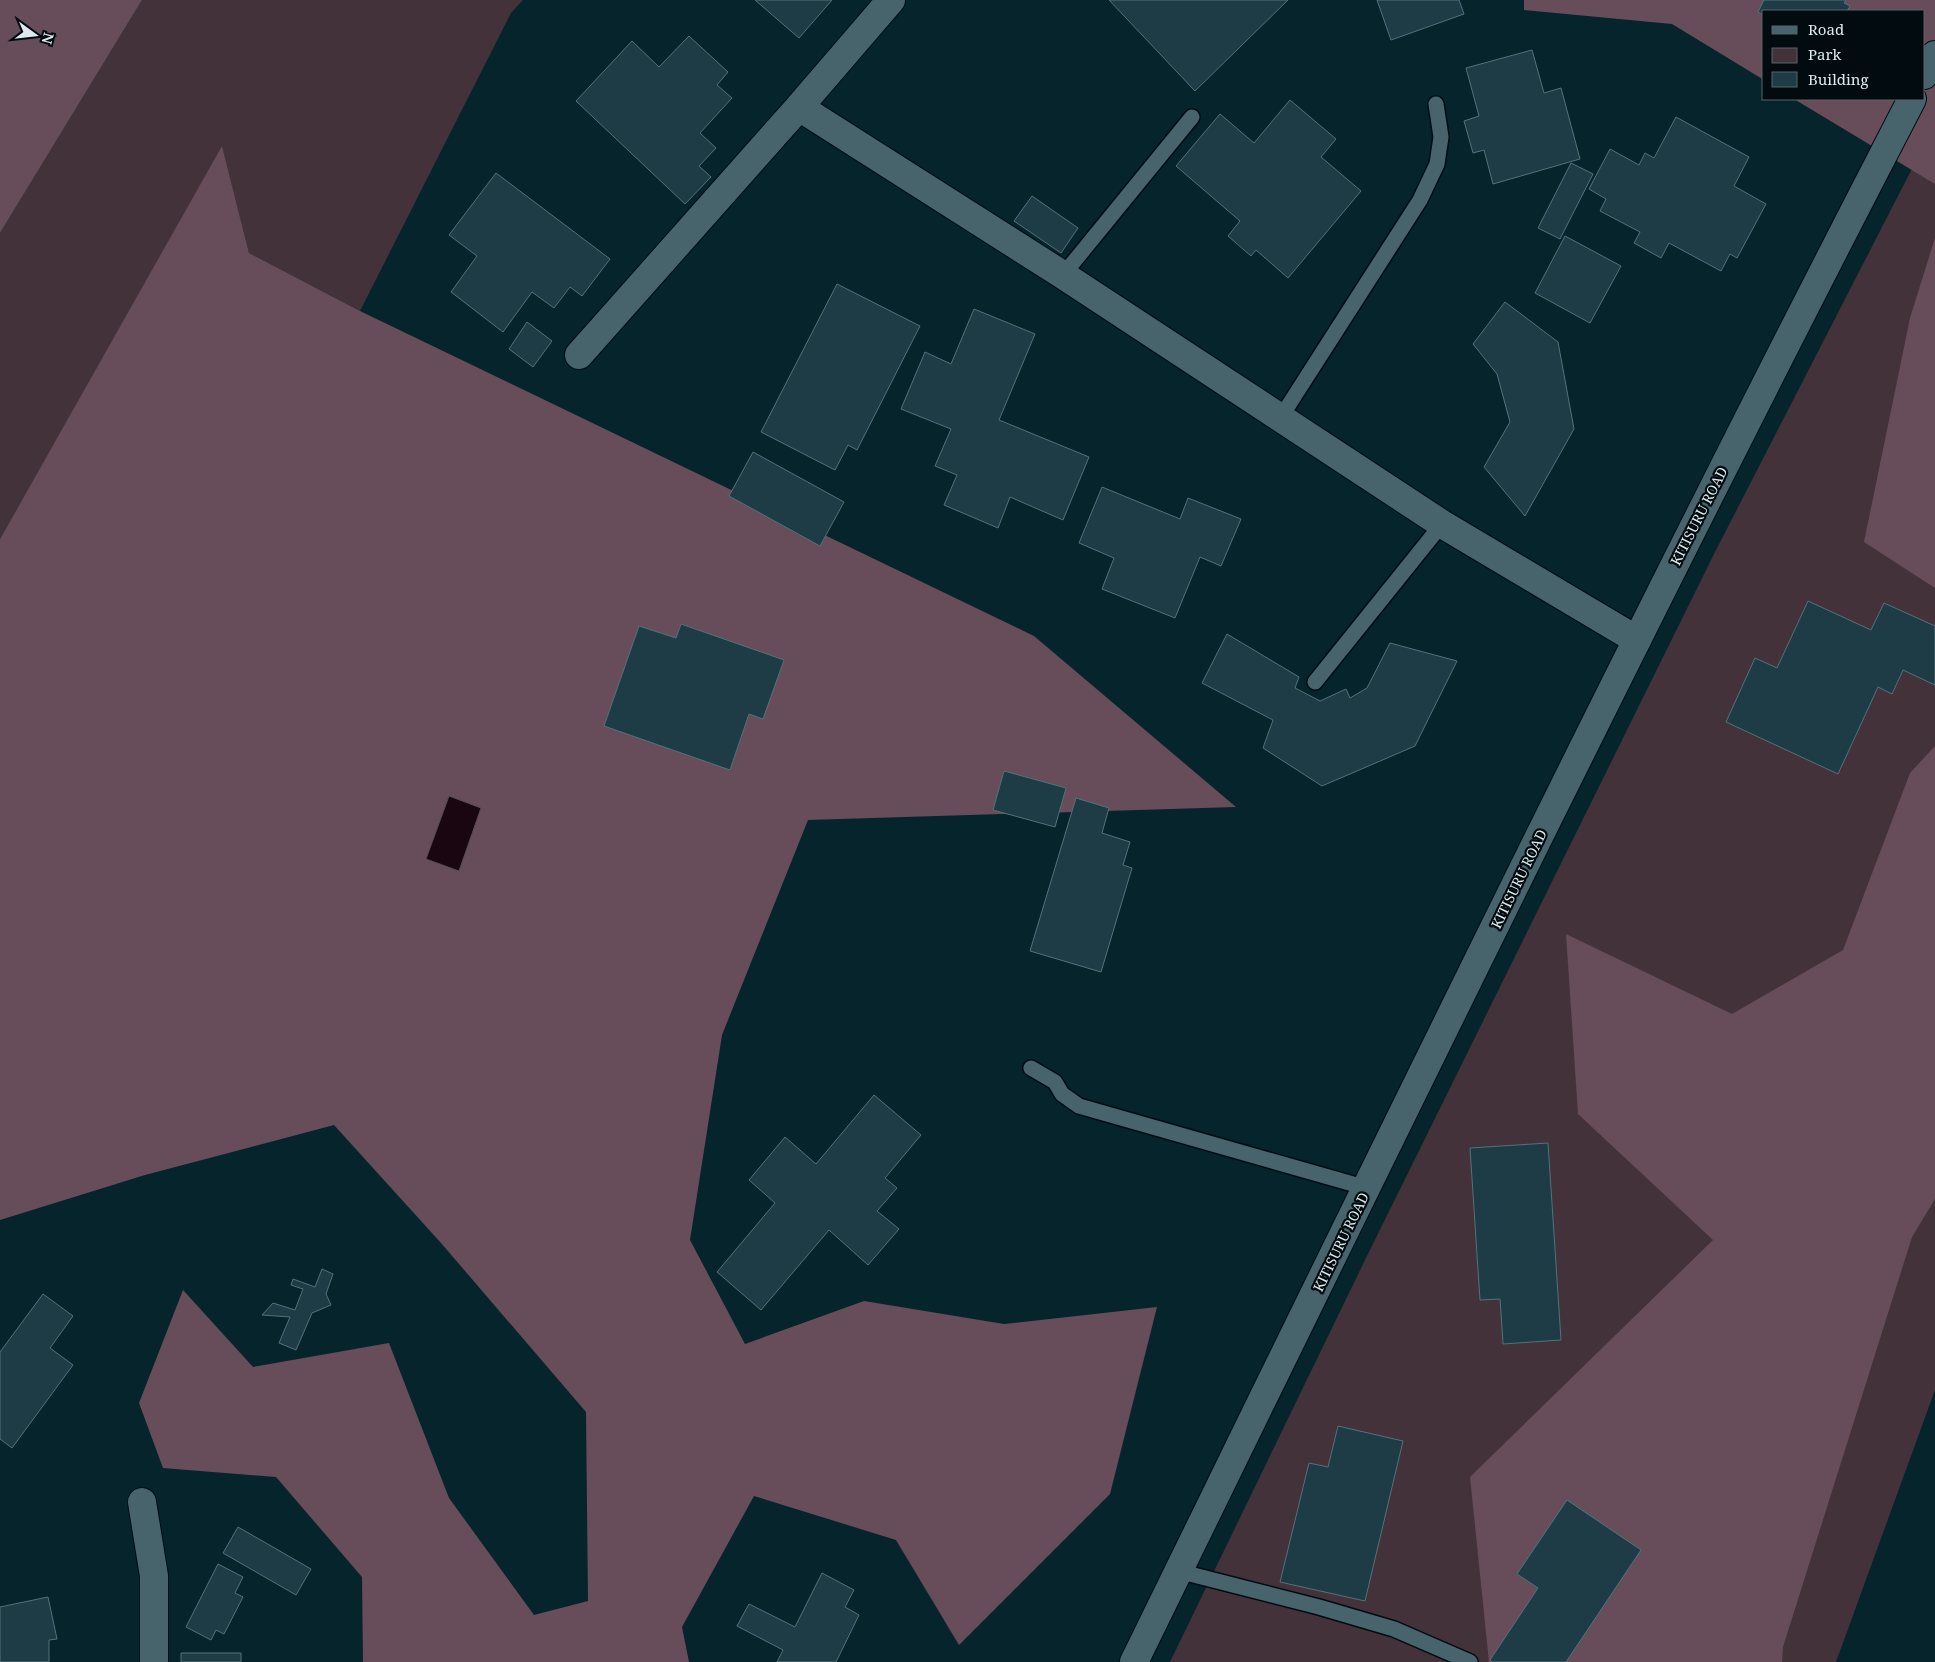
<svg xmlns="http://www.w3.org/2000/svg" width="1935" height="1662" font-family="'Noto Serif',serif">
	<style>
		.green { fill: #43323a }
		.forest { fill: #674d59 }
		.water { fill: #1a0610; stroke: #544b53 }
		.building { fill: #1d3c45; stroke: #54727b }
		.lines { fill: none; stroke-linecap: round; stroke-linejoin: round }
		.lane-casing { stroke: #000c12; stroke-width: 18 }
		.street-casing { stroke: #000c12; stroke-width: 30 }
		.secondary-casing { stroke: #000c12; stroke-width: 30 }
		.lane { stroke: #47646d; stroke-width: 15 }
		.street { stroke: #47646d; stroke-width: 28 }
		.secondary { stroke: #47646d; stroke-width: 28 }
		.labels { text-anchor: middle; stroke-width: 4.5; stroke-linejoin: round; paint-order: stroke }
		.street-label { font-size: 14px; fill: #daebf0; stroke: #020b0f }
	</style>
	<rect width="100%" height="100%" fill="#06242c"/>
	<path class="green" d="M 142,0 L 523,0 L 511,13 L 360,311 L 249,253 L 222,147 L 0,539 L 0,233 Z
		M 1935,124 L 1935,1390 L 1836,1662 L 1170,1662 L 1365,1260 L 1715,552 Z"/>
	<path class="forest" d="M 0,0 L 142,0 L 0,233 Z
		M 1524,0 L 1935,0 L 1935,184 L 1794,99 L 1924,99 L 1924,11 L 1764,11 L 1764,80 L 1672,24 L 1524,10 Z
		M 222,146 L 249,253 L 360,311 L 1034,636 L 1236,807 L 808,820 L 722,1035 L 690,1240 L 745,1344 L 864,1301 L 1004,1324 L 1157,1307 L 1110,1494 L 959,1645 L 896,1540 L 754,1496 L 682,1627 L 689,1662 L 363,1662 L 362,1577 L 276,1477 L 163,1468 L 139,1403 L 183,1290 L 253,1367 L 389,1343 L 449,1498 L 534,1615 L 588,1601 L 586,1412 L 441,1243 L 334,1125 L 145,1175 L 0,1220 L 0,539 Z
		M 1935,238 L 1935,588 L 1864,542 L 1910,318 Z
		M 1935,746 L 1935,1199 L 1912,1237 L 1783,1647 L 1782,1662 L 1489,1662 L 1470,1477 L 1713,1240 L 1578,1114 L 1566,934 L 1732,1014 L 1843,950 L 1910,773 Z"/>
	<path class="water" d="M 449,796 L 481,808 L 459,871 L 426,859 Z"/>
	<path class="building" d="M 755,0 L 832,0 L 799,38 Z
		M 1109,0 L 1288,0 L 1195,91 Z
		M 1377,0 L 1459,0 L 1464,14 L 1391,40 Z
		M 1764,0 L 1846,0 L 1844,3 L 1850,6 L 1847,11 L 1764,11 L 1764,15 L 1758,12 Z
		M 689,36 L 728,72 L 717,85 L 732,98 L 700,133 L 716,148 L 699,166 L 711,177 L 685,204 L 576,101 L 632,41 L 659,67 Z
		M 1532,50 L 1544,93 L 1561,88 L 1580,159 L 1493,184 L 1484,150 L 1473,153 L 1464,121 L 1479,116 L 1466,68 Z
		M 1290,100 L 1336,139 L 1321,157 L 1361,191 L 1288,278 L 1256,250 L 1251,256 L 1228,236 L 1240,221 L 1176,166 L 1220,114 L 1254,143 Z
		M 1676,117 L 1749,157 L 1734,186 L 1766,204 L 1737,258 L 1730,254 L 1721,271 L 1669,243 L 1661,258 L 1634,243 L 1640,232 L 1600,211 L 1606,199 L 1589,189 L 1610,149 L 1639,165 L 1645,153 L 1654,158 Z
		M 1571,163 L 1593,174 L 1560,239 L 1538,228 Z
		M 496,173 L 610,259 L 582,296 L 570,287 L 554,308 L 532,292 L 503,332 L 451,292 L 477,256 L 449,235 Z
		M 1032,196 L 1078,228 L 1061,253 L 1014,221 Z
		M 1565,236 L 1621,266 L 1590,323 L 1535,293 Z
		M 837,284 L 920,326 L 857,450 L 848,445 L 835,470 L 761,432 Z
		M 1505,302 L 1558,342 L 1574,429 L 1525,516 L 1484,467 L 1510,422 L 1497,374 L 1473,344 Z
		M 974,309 L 1035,334 L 999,420 L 1089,457 L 1063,520 L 1010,497 L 998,528 L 944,505 L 957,475 L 935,466 L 951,429 L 901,409 L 925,352 L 951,364 Z
		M 527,322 L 552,341 L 533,367 L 509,349 Z
		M 753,452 L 844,502 L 820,546 L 729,496 Z
		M 1102,487 L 1180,519 L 1188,498 L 1241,519 L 1221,566 L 1200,557 L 1175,618 L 1102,589 L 1114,558 L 1079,543 Z
		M 1808,601 L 1871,630 L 1884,603 L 1935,626 L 1935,685 L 1903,670 L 1892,694 L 1878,687 L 1838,774 L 1726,722 L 1755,658 L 1777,668 Z
		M 681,624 L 784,660 L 763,719 L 749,714 L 730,770 L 604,726 L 639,626 L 676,638 Z
		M 1227,634 L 1299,677 L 1295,688 L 1320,701 L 1346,689 L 1350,698 L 1367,688 L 1390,643 L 1457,661 L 1415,746 L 1322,786 L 1263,748 L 1273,720 L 1202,683 Z
		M 1004,771 L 1066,788 L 1055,827 L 993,810 Z
		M 1076,798 L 1109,808 L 1102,833 L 1130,842 L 1123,865 L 1132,868 L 1101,972 L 1030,951 Z
		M 874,1095 L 921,1135 L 885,1178 L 897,1188 L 877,1211 L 899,1229 L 868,1265 L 829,1230 L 761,1310 L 717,1272 L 775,1203 L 749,1180 L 785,1137 L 816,1164 Z
		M 1548,1143 L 1561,1340 L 1503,1344 L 1500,1299 L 1480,1300 L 1470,1148 Z
		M 322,1269 L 333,1274 L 326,1294 L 331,1305 L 312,1313 L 296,1350 L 279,1343 L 290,1317 L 262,1315 L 273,1303 L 295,1310 L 303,1289 L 291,1285 L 293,1279 L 315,1287 Z
		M 43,1294 L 73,1316 L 50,1348 L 73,1365 L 12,1448 L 0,1439 L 0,1352 Z
		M 1338,1426 L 1403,1441 L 1365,1601 L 1280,1582 L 1309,1463 L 1328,1467 Z
		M 1567,1500 L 1641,1550 L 1566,1662 L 1492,1662 L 1490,1660 L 1538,1588 L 1517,1574 Z
		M 238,1527 L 311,1569 L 296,1595 L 223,1553 Z
		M 218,1564 L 243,1577 L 235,1593 L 243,1597 L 224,1634 L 216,1630 L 211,1640 L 186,1627 Z
		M 822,1573 L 854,1590 L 845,1607 L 859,1615 L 836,1662 L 777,1662 L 783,1650 L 737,1626 L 749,1604 L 795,1627 Z
		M 48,1597 L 57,1639 L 49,1640 L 49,1662 L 0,1662 L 0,1607 Z
		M 181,1653 L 241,1653 L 241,1662 L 181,1662 Z"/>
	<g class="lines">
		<g class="lane-casing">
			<path id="lane" d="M 1063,275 L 1192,117
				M 1281,417 L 1420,200 L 1437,164 L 1441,137 L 1436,104
				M 1315,682 L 1442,524
				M 1031,1068 L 1055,1082 L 1062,1094 L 1079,1106 L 1367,1188
				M 1178,1571 L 1319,1607 L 1394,1629 L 1470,1662"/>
		</g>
		<g class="street-casing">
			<path id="street" d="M 799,107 L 891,0
				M 579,355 L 799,107 L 1063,275 L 1442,524 L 1637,640
				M 142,1502 L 154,1576 L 154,1662"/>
		</g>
		<g class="secondary-casing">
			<path id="secondary" d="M 1924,75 L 1935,55
				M 1134,1662 C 1390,1139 1644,616 1912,99"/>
		</g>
		<use href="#lane" class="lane"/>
		<use href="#street" class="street"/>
		<use href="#secondary" class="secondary"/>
	</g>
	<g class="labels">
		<g class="street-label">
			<text transform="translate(1699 516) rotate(-63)" y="5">KITISURU ROAD</text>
			<text transform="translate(1519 879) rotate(-64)" y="5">KITISURU ROAD</text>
			<text transform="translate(1341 1242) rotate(-64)" y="5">KITISURU ROAD</text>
		</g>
	</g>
	<rect x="1762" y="10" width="162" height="90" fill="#020b0f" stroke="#586569"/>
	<rect x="1772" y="26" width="25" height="8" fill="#47646d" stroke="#586569"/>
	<text x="1808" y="35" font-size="15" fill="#daebf0">Road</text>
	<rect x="1772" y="48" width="25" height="15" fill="#43323a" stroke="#586569"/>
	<text x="1808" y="60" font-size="15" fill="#daebf0">Park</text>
	<rect x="1772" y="72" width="25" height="15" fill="#1d3c45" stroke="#586569"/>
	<text x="1808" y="85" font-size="15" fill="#daebf0">Building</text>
	<g transform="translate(35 35) rotate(105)" stroke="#020b0f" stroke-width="4" paint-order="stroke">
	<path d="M0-4L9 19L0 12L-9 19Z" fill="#daebf0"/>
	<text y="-8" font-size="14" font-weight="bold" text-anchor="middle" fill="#daebf0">N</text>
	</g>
</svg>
